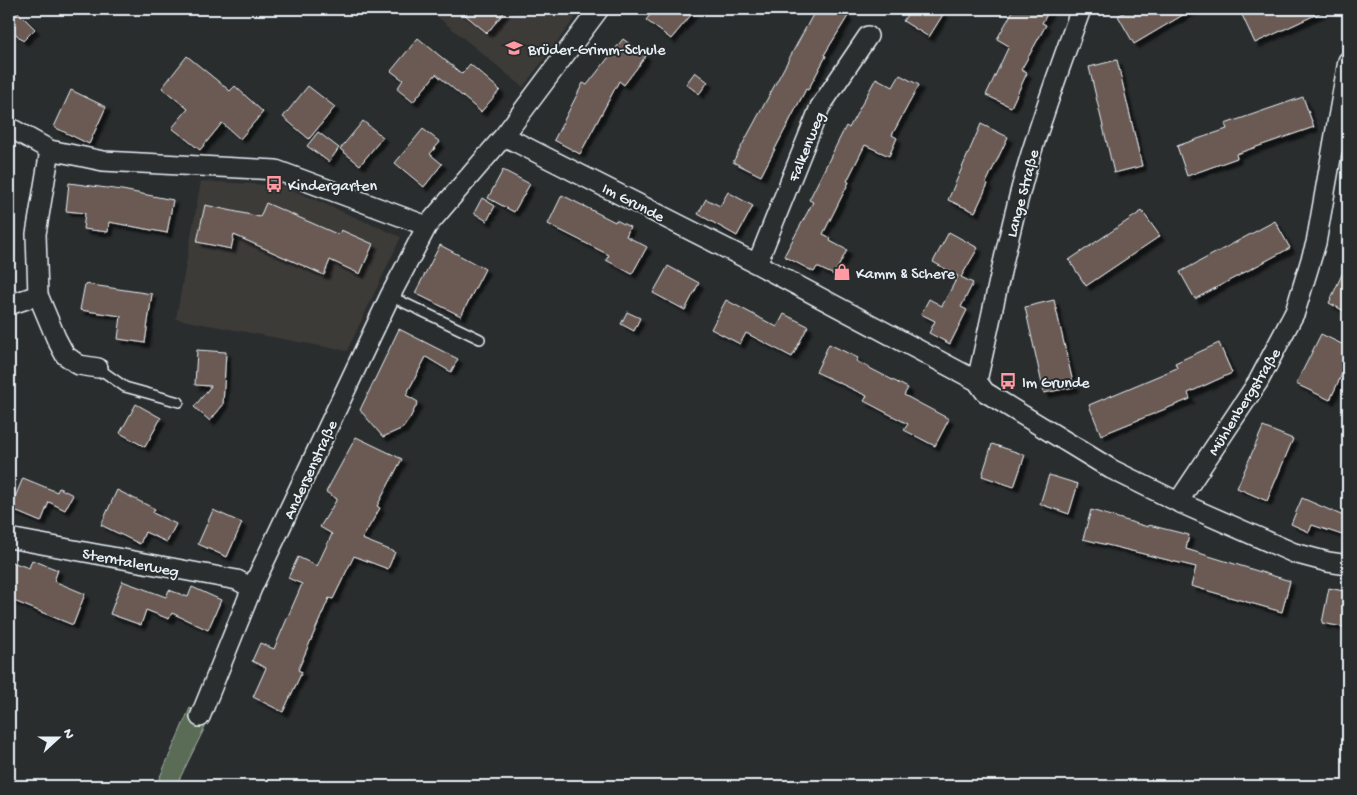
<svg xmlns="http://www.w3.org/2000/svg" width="1357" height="795" font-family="'Gochi Hand',sans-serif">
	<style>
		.built { fill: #3d3a39 }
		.green { fill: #5a6c56; stroke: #a1aea7 }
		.building { fill: #6a5a52; stroke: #e8f1f8; filter: url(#shadow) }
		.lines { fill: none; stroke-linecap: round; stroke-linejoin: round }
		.service-casing { stroke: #e8f1f8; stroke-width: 12 }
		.minor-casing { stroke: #e8f1f8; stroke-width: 22 }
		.service { stroke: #2a2d2e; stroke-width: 9 }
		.minor { stroke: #2a2d2e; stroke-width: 19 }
		.labels { text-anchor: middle; stroke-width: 4; stroke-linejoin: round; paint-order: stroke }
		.poi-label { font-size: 16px; fill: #e8f1f8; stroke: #2a2d2e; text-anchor: start }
		.street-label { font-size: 16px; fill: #e8f1f8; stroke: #2a2d2e }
	</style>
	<defs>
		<filter id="shadow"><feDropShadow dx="4.5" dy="4.5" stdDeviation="1" flood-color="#0009"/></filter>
	</defs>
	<rect width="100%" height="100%" fill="#2a2d2e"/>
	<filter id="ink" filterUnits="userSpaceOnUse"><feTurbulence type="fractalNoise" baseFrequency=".02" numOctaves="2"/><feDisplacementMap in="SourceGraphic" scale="10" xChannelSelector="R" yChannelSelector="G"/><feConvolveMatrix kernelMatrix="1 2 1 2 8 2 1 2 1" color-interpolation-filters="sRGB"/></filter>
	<g filter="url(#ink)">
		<path class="built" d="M 428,9 L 582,9 L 523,87 Z
			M 201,181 L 283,186 L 401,237 L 347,351 L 176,319 Z"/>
		<path class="green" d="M 190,708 L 209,719 L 176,786 L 156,786 Z"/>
		<path class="building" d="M 9,9 L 15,9 L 35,29 L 23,41 L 9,27 Z
			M 458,9 L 507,9 L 487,33 Z
			M 655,9 L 696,9 L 671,39 L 646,20 Z
			M 816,9 L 836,9 L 848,16 L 824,55 L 826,56 L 808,90 L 806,89 L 761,176 L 733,162 Z
			M 911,9 L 937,9 L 944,13 L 929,37 L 903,21 Z
			M 1014,9 L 1050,9 L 1042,23 L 1046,25 L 1021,70 L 1027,73 L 1011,107 L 986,95 L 1009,46 L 997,39 Z
			M 1130,9 L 1193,9 L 1134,44 L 1118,16 Z
			M 1256,9 L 1328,9 L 1255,43 L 1242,15 Z
			M 418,38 L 462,74 L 470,64 L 500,90 L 481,112 L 436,74 L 413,102 L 397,89 L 403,80 L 391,71 Z
			M 623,39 L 646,56 L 624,85 L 619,81 L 580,154 L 554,140 L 583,83 L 587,85 Z
			M 187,56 L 230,91 L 235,86 L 263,112 L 240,139 L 222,123 L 200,150 L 172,128 L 188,109 L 162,88 Z
			M 1117,60 L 1142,166 L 1114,173 L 1089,67 Z
			M 695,72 L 708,82 L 699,94 L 686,84 Z
			M 900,75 L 919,85 L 892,135 L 897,138 L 889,156 L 865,145 L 847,181 L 849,182 L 823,234 L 831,238 L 830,241 L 847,250 L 834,275 L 817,267 L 814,272 L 784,256 L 813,202 L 809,200 L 846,126 L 849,128 L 876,78 L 893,87 Z
			M 308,86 L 335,107 L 309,139 L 283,117 Z
			M 71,90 L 106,107 L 89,144 L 54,127 Z
			M 1303,97 L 1314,127 L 1236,154 L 1237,158 L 1187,176 L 1177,146 L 1227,129 L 1225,124 Z
			M 363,121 L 383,137 L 360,165 L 340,149 Z
			M 981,124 L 1008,137 L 986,183 L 988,184 L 975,212 L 948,200 Z
			M 423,129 L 440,142 L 430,154 L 442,164 L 424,187 L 395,163 Z
			M 318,132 L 339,148 L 329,162 L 307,146 Z
			M 503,170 L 530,184 L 514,212 L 488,198 Z
			M 69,183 L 122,190 L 173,200 L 167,233 L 109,222 L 108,232 L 83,229 L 85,213 L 66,211 Z
			M 728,192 L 753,206 L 737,236 L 698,214 L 706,199 L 720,206 Z
			M 562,195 L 615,222 L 616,220 L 630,227 L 626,236 L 647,247 L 632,274 L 606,260 L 609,255 L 548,224 Z
			M 482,198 L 495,206 L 487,221 L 474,213 Z
			M 266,203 L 339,235 L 341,230 L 373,244 L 360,274 L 330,260 L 324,275 L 234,235 L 231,249 L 197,242 L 205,205 L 260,217 Z
			M 1142,211 L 1160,236 L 1086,286 L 1069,260 Z
			M 1275,221 L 1290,248 L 1195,299 L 1180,272 Z
			M 949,232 L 978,248 L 961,277 L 973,283 L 961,307 L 967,310 L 950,344 L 929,333 L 935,321 L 921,314 L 929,299 L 942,306 L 958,276 L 933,262 Z
			M 440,245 L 485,269 L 461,316 L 415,293 Z
			M 1348,261 L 1348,313 L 1329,303 Z
			M 668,266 L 699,283 L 685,310 L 653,293 Z
			M 85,284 L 152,294 L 145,343 L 118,339 L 121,316 L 80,310 Z
			M 726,300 L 777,327 L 784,314 L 808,326 L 792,357 L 746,333 L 740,344 L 711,329 Z
			M 1054,300 L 1074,387 L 1044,393 L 1025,307 Z
			M 627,312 L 640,318 L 634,331 L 621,324 Z
			M 399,329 L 458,359 L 451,372 L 426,357 L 406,395 L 418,402 L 410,418 L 403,428 L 383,437 L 360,410 Z
			M 1321,334 L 1348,347 L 1348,361 L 1330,400 L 1296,384 Z
			M 1219,343 L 1232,373 L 1188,393 L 1190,399 L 1101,435 L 1089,405 L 1177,368 L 1175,363 Z
			M 829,344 L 858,358 L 856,361 L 908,388 L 904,395 L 949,419 L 935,446 L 904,430 L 908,424 L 864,401 L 867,396 L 816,372 Z
			M 197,350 L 226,352 L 223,405 L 210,421 L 194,407 L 211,386 L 195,385 Z
			M 136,404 L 161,418 L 145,447 L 120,433 Z
			M 1263,427 L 1293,439 L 1267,501 L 1237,488 Z
			M 356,437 L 402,459 L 377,506 L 380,508 L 362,539 L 395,552 L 388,569 L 354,556 L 333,599 L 329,598 L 298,670 L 302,672 L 283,712 L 253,697 L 266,668 L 252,661 L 260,643 L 274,649 L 302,584 L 288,578 L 298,557 L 317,566 L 332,534 L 320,527 L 337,499 L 326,492 Z
			M 992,444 L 1025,455 L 1014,487 L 982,476 Z
			M 1049,475 L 1078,484 L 1069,514 L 1040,504 Z
			M 23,478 L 57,492 L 59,488 L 73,495 L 65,510 L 49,502 L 41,522 L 10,509 Z
			M 117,490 L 155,509 L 153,513 L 176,524 L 167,542 L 145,532 L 140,544 L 101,525 Z
			M 1302,498 L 1348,518 L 1348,537 L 1312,525 L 1309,532 L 1291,524 Z
			M 213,510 L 242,523 L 227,557 L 198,544 Z
			M 1091,510 L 1148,527 L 1149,525 L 1189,535 L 1186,549 L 1290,581 L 1282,612 L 1191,586 L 1196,567 L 1083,539 Z
			M 32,560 L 58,570 L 54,581 L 85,594 L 73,625 L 9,599 L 9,561 L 29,568 Z
			M 122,581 L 166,597 L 169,590 L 188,597 L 192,587 L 221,600 L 208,630 L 172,613 L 169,619 L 146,610 L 141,625 L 110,614 Z
			M 1329,588 L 1348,592 L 1348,628 L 1322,623 Z"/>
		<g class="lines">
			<g class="service-casing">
				<path id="service" d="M 390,296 L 480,339
					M 98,368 L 125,387 L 179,402"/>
			</g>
			<g class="minor-casing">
				<path id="minor" d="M 9,127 L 50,150 L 103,161 L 276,170 L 427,226
					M 504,136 L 757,264 L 977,381 L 985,392 L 1111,469 L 1178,502 L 1294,553 L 1328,562 L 1348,565
					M 50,150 L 36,234 L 38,295 L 56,338 L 65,355 L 79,365 L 98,368
					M 757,264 L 820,107 L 868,36
					M 9,305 L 38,295
					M 977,381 C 993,310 1007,237 1027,167 C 1043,113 1062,61 1081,9
					M 1178,502 L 1258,382 L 1295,312 L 1316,243 L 1348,61
					M 9,538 L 237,580 L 252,588
					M 200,717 L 252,588 L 390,296 L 427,226 L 504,136 L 599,9"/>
			</g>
			<use href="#service" class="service"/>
			<use href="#minor" class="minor"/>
		</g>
	</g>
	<defs>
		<g id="school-bare" transform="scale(1.35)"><path d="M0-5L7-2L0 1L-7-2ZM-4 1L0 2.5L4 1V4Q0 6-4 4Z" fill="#ff9aa2" stroke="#2a2d2e" stroke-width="2.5" paint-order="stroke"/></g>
		<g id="bus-bare" transform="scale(1.35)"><path d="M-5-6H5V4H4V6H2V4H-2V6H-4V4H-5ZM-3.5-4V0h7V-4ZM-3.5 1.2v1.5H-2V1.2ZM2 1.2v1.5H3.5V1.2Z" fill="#ff9aa2" stroke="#2a2d2e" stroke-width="2.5" paint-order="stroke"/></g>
		<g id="shop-bare" transform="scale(1.35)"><path d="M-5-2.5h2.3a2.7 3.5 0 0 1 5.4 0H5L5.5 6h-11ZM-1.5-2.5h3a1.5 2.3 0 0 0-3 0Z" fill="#ff9aa2" stroke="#2a2d2e" stroke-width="2.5" paint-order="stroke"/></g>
	</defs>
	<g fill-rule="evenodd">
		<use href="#school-bare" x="514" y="48"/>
		<use href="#bus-bare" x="274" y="184"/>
		<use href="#shop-bare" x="842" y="272"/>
		<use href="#bus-bare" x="1008" y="381"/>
	</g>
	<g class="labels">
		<g class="poi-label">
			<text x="528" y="54">Brüder-Grimm-Schule</text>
			<text x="288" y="190">Kindergarten</text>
			<text x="856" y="278">Kamm &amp; Schere</text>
			<text x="1022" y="387">Im Grunde</text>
		</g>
		<g class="street-label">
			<text transform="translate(805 146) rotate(-68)" y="6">Falkenweg</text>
			<text transform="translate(1021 193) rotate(-75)" y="6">Lange Straße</text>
			<text transform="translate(634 201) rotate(27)" y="6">Im Grunde</text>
			<text transform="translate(1243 401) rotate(-58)" y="6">Mühlenbergstraße</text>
			<text transform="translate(309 469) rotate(-65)" y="6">Andersenstraße</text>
			<text transform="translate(131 561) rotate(11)" y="6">Sterntalerweg</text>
		</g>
	</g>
	<rect width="1357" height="795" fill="none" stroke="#2a2d2e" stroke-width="30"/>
	<rect x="15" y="15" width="1327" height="765" fill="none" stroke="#e8f1f8" stroke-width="2" filter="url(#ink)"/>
	<g transform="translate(58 738) rotate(69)" stroke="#2a2d2e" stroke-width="4" paint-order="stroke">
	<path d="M0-4L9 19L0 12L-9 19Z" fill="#e8f1f8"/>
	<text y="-8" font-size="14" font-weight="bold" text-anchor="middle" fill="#e8f1f8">N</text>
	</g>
</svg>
